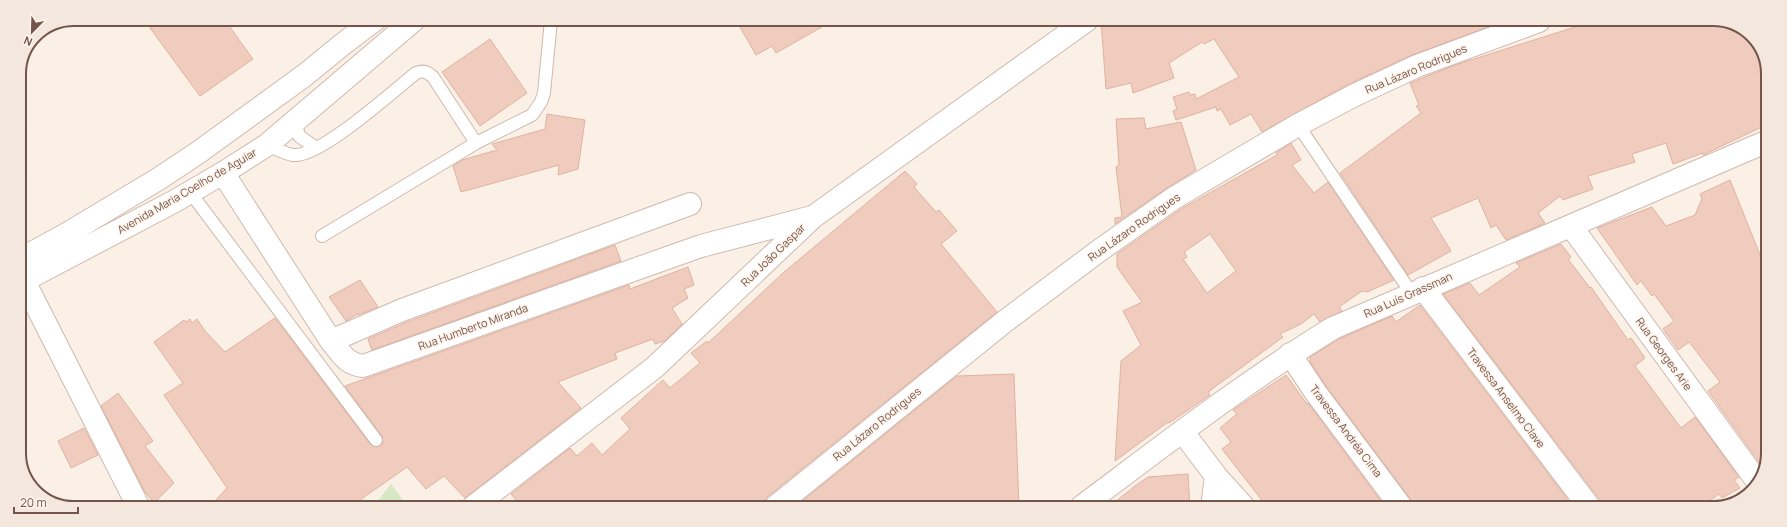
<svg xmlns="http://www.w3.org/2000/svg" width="1787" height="527" font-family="Manrope,sans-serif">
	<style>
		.green { fill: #d7e8c4 }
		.building { fill: #f0ccbe; stroke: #e2b19f; fill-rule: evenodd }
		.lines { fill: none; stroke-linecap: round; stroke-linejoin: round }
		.service-casing { stroke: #ceb9af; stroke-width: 14 }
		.minor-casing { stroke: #ceb9af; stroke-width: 24 }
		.secondary-casing { stroke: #d1b8ac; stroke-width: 24 }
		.service { stroke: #fff; stroke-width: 12 }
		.minor { stroke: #fff; stroke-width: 22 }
		.secondary { stroke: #fff; stroke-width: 22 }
		.labels { text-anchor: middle; stroke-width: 3; stroke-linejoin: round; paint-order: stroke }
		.street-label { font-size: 11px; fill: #73554b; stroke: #fef4eb }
		.rim { fill: none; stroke: #73554b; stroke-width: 2 }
	</style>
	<rect width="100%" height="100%" fill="#fbf0e5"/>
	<path class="green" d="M 391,484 L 408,507 L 373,507 Z"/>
	<path class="building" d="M 162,19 L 224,19 L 253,59 L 200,96 L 150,28 Z
		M 736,20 L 834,20 L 776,53 L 772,46 L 756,55 Z
		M 1101,20 L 1455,20 L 1504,21 L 1412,55 L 1349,84 L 1262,132 L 1251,114 L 1230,125 L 1221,109 L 1217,111 L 1216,107 L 1176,120 L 1173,111 L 1177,109 L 1173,97 L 1189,92 L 1190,95 L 1195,94 L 1196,99 L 1239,77 L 1214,39 L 1204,44 L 1202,42 L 1169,63 L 1174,78 L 1133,93 L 1131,83 L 1106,89 Z
		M 1594,21 L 1727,21 L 1755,38 L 1768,70 L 1768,124 L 1703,155 L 1703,153 L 1673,164 L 1666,143 L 1632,154 L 1635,162 L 1588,176 L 1593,189 L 1563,200 L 1560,196 L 1538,213 L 1545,223 L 1506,240 L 1496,225 L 1491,228 L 1478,198 L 1431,218 L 1451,251 L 1408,275 L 1340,173 L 1421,113 L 1416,106 L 1419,105 L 1410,83 L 1455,65 Z
		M 490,39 L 527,93 L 480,126 L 442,72 Z
		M 547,114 L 585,120 L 578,169 L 558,175 L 559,165 L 461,192 L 453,166 L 462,160 L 497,150 L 492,144 L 545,129 Z
		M 1144,118 L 1146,129 L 1181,122 L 1196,170 L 1167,188 L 1115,224 L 1115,218 L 1122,217 L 1116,167 L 1119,165 L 1116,119 Z
		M 1291,143 L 1301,160 L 1292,165 L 1314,193 L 1328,182 L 1394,280 L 1367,292 L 1362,291 L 1339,307 L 1342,311 L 1320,322 L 1314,314 L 1301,324 L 1280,334 L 1283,337 L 1208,392 L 1210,395 L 1169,423 L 1168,422 L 1115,461 L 1121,361 L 1141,345 L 1123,311 L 1142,302 L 1117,267 L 1117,254 L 1181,209 L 1277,155 L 1276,153 ZM 1210,234 L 1236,271 L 1207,293 L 1183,259 L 1187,257 L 1184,252 Z
		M 905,171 L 917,184 L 914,187 L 936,212 L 939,210 L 957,231 L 941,244 L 997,312 L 767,497 L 764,502 L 763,507 L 522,507 L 511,494 L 570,448 L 577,456 L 592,443 L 602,455 L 630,429 L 621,418 L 663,380 L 670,388 L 700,363 L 691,353 L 707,341 L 708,343 L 783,273 Z
		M 1730,180 L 1767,272 L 1766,464 L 1762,466 L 1708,391 L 1720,382 L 1689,342 L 1678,350 L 1663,329 L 1674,321 L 1654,294 L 1652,296 L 1641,281 L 1637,285 L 1597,228 L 1652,207 L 1666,226 L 1695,215 L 1702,199 L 1700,194 Z
		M 1561,244 L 1571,257 L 1568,259 L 1590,288 L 1591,287 L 1628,340 L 1631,338 L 1645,358 L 1635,366 L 1681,428 L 1695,417 L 1739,477 L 1734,480 L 1740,488 L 1722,498 L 1719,494 L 1700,508 L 1602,508 L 1600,500 L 1443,294 L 1470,283 L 1479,295 L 1520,267 L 1516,263 Z
		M 615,245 L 621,261 L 372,350 L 368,339 L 407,322 Z
		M 688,267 L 694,285 L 684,289 L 688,298 L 672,308 L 682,324 L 665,341 L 655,344 L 653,339 L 615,353 L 617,359 L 558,382 L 581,408 L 465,498 L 444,476 L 426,489 L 407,467 L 350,507 L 210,506 L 227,488 L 164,395 L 183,383 L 154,342 L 184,320 L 186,322 L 190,319 L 192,323 L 197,319 L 205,331 L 225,352 L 275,318 L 370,444 L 377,447 L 383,443 L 382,436 L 345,386 L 629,285 L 630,289 Z
		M 360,280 L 378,307 L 358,315 L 358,314 L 346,321 L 329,297 Z
		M 1420,305 L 1574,508 L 1414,508 L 1412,501 L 1326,386 L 1310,361 L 1310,357 L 1339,339 L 1392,316 L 1396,322 Z
		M 1014,374 L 1019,507 L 795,507 L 957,376 Z
		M 1286,375 L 1307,404 L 1308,403 L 1386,508 L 1268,508 L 1222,449 L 1231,442 L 1220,428 L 1237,414 L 1233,410 Z
		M 118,393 L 153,441 L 145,446 L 174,483 L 154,503 L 145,492 L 101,406 Z
		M 84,428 L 98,455 L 71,468 L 58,441 Z
		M 1188,474 L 1190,507 L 1109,507 L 1135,486 L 1148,477 Z"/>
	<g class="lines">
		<g class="service-casing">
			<path id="service" d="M 295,121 L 299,136 L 316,148
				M 1298,125 L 1412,294
				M 267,145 C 275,148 285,154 293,155 C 320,158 393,91 416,73 C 424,70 427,72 433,77 L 476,143
				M 190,192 L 376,440
				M 322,236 L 476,143 L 532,115 L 541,102 L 544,93 L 551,20"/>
		</g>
		<g class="minor-casing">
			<path id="minor" d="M 223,173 L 331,341 C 342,354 346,364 363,366 L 701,246 L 812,217
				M 1571,226 L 1757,481
				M 24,281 L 138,506
				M 1423,288 L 1590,508
				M 331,341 L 402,310 L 690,204
				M 1290,354 L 1316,393 L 1402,508
				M 1182,431 L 1216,476 L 1244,507
				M 473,507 L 655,367 L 813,217 L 1087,20
				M 775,507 L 1004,322 L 1100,250 L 1174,198 L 1298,125 L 1355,95 L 1417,66 L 1539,21
				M 1081,507 C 1164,445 1245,382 1333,328 L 1768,141
				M 1212,507 L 1216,476"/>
		</g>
		<g class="secondary-casing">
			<path id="secondary" d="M 19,260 L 65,235 L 160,178 L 199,152 L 305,75 L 343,44 L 376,19
				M 19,283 L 175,201 L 223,173 L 267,145 L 415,19"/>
		</g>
		<use href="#service" class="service"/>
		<use href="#minor" class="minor"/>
		<use href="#secondary" class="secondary"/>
	</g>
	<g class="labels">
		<g class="street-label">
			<text transform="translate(1416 69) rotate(-23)" y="4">Rua Lázaro Rodrigues</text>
			<text transform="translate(187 191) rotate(-30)" y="4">Avenida Maria Coelho de Aguiar</text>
			<text transform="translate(1134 227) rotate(-35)" y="4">Rua Lázaro Rodrigues</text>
			<text transform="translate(773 255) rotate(-44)" y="4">Rua João Gaspar</text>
			<text transform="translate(1408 295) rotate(-24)" y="4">Rua Luís Grassman</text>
			<text transform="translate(473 327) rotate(-20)" y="4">Rua Humberto Miranda</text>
			<text transform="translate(1664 354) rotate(54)" y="4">Rua Georges Arie</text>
			<text transform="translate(1506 398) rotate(53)" y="4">Travessa Anselmo Clave</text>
			<text transform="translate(877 424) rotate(-39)" y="4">Rua Lázaro Rodrigues</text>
			<text transform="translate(1346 431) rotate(53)" y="4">Travessa Andréa Cima</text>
		</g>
	</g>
	<path d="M0 0H1787V527H0ZM74 26H1713A48 48 0 0 1 1761 74V453A48 48 0 0 1 1713 501H74A48 48 0 0 1 26 453V74A48 48 0 0 1 74 26Z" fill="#f3e7de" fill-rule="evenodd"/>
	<path class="rim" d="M74 26H1713A48 48 0 0 1 1761 74V453A48 48 0 0 1 1713 501H74A48 48 0 0 1 26 453V74A48 48 0 0 1 74 26Z"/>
	<g transform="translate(32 32) rotate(203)" stroke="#fef4eb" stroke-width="3" paint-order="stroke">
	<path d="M0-3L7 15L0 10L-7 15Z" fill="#73554b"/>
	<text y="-6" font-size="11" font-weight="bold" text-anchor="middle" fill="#73554b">N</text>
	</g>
	<path d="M14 507v6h64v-6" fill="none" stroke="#73554b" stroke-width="2"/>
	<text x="20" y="507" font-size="12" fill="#73554b" stroke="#fef4eb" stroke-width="3" paint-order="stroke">20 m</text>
</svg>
